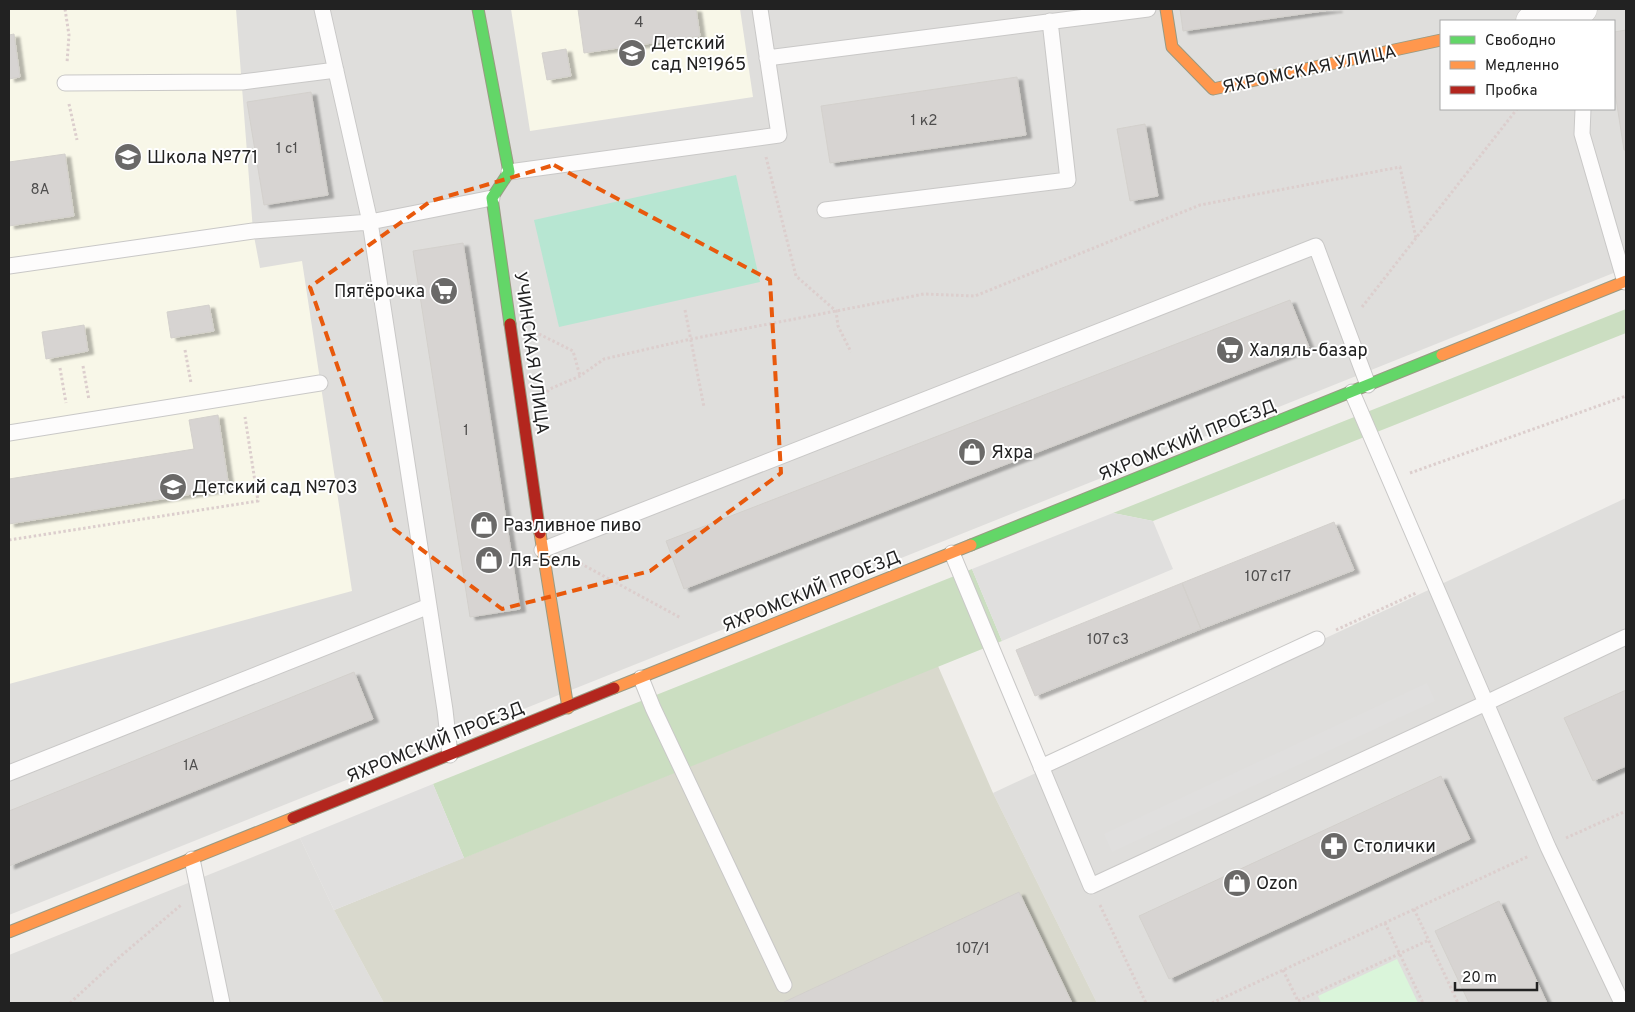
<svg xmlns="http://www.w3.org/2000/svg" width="1635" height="1012" font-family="Overpass,sans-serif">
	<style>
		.residential { fill: #dfdedc; fill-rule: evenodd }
		.education { fill: #f8f7e8 }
		.construction { fill: #d9d9cd }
		.forest { fill: #cbdec1 }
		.park { fill: #daf5da }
		.pitch { fill: #b7e6d2 }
		.parking { fill: #e0dfde }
		.building { fill: #d7d4d2; stroke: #d3d0cc; filter: url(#shadow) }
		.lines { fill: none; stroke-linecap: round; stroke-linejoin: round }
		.lane-casing { stroke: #c9c8c7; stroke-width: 17 }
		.street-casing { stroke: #c9c8c7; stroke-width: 29 }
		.fast-casing { stroke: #999a82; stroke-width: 13 }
		.slow-casing { stroke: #999a82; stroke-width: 13 }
		.jam-casing { stroke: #999a82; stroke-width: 13 }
		.path { stroke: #dccecd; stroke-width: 3; stroke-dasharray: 2.5 2.5; stroke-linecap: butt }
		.lane { stroke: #fdfcfc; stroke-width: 15 }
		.street { stroke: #fdfcfc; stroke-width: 28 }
		.fast { stroke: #63d668; stroke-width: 11 }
		.slow { stroke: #ff974d; stroke-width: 11 }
		.jam { stroke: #b3261e; stroke-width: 11 }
		.marked { fill: none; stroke: #e8590c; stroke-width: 4; stroke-dasharray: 10 6; stroke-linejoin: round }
		.labels { text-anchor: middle; stroke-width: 4; stroke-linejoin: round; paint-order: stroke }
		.number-label { font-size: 15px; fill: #4f4e4e }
		.poi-label { font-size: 18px; fill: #222; stroke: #fff; text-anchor: start }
		.street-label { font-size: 18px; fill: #222; stroke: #fff }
	</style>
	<defs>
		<filter id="shadow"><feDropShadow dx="5.5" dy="3" stdDeviation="1" flood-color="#0004"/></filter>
	</defs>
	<rect width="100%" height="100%" fill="#f0eeeb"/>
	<path class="residential" d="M 9,9 L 1626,9 L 1626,268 L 9,915 ZM 1441,21 L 1614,21 L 1614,109 L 1441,109 Z
		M 1626,498 L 1626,1003 L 1097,1003 L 993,793 Z
		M 300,838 L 334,910 L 384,1003 L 9,1003 L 9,955 Z"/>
	<path class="education" d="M 9,9 L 236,9 L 253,231 L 260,268 L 302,261 L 352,591 L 9,684 Z
		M 511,9 L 740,9 L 753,97 L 530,131 Z"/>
	<path class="construction" d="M 938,666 L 993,793 L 1097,1003 L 384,1003 L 334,910 Z"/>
	<path class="forest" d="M 1626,309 L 1626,333 L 1153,521 L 1113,513 Z
		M 972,569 L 1002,641 L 464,858 L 433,784 Z"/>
	<path class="park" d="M 1397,959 L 1418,1003 L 1321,1003 L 1318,996 Z"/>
	<path class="pitch" d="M 736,175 L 760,282 L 559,327 L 534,220 Z"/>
	<path class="parking" d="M 1113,513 L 1153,521 L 1173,569 L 1002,641 L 972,569 Z
		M 1427,683 L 1435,701 L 1112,852 L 1104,834 Z
		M 433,784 L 464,858 L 334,910 L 300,838 Z"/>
	<path class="building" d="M 578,9 L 696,9 L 700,36 L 584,53 Z
		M 1180,9 L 1337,9 L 1183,31 Z
		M 1626,30 L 1626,150 L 1624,150 L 1614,86 L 1614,32 Z
		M 14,34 L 20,77 L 9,79 L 9,35 Z
		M 566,49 L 571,76 L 547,80 L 542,53 Z
		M 1017,77 L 1026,135 L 830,163 L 821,106 Z
		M 311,92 L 328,195 L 264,205 L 247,102 Z
		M 1145,124 L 1158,196 L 1130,201 L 1117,129 Z
		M 65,154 L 74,216 L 9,226 L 9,162 Z
		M 463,243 L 520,609 L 470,617 L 413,251 Z
		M 1290,300 L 1309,347 L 684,589 L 666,541 Z
		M 209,305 L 214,331 L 171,338 L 167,312 Z
		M 84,325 L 88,351 L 46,359 L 42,332 Z
		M 218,415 L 229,488 L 9,524 L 9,479 L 194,449 L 189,420 Z
		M 1334,522 L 1354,570 L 1201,629 L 1182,583 Z
		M 1182,583 L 1201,629 L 1035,696 L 1016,650 Z
		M 354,672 L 373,719 L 9,866 L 9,811 Z
		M 1626,690 L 1626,766 L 1593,781 L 1564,718 Z
		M 1441,776 L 1470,839 L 1169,979 L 1139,916 Z
		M 1019,892 L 1072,1003 L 782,1003 Z
		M 1499,901 L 1547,1003 L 1469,1003 L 1435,931 Z"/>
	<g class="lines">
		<g class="lane-casing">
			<path id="lane" d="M 767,58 L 1148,9
				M 65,83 L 242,82 L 336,70
				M 1583,109 L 1582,134 L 1625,282
				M 509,172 L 779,135 L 760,9
				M 825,210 L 1068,180 L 1050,21
				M 9,266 L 253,231 L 370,222 L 322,9
				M 1352,392 L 1486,703 L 1626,637
				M 9,433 L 320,383
				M 542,550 L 1316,246 L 1368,385
				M 952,553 L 1091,886 L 1486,703 L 1548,847 L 1622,1003
				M 641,678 L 653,708 L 784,985
				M 450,755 L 445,710 L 370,222 L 492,198
				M 1041,767 L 1317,639
				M 9,773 L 429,606
				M 192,859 L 222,1003"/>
		</g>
		<g class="street-casing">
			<path id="street" d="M 1530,21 L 1583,9"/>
		</g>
		<g class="fast-casing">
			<path id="fast" d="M 478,9 L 509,172 L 492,198 L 510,324
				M 971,545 L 1442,355"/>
		</g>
		<g class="slow-casing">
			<path id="slow" d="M 1166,9 L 1172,47 L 1213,89 L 1441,40
				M 1442,355 L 1626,281
				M 540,533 L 568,708
				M 614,688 L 971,545
				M 9,932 L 293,818"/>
		</g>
		<g class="jam-casing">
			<path id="jam" d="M 510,324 L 540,533
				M 293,818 L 614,688"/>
		</g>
		<path class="path" d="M 65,9 L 69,35 L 67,63
			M 69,104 L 77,140
			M 766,157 L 796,276 L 836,311 L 838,326 L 851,352
			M 1362,307 L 1517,109
			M 685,310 L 704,407
			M 539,334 L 573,351 L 580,376
			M 185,350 L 191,383
			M 83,366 L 89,400
			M 60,368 L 66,403
			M 547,392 L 550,389 L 580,376 L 604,359 L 691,339 L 924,294 L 975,296 L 1200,205 L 1400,167 L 1416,238
			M 1410,473 L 1626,396
			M 9,540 L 258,501 L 245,417
			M 576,561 L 681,618
			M 1336,630 L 1416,593
			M 1566,838 L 1626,811
			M 1100,905 L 1146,1003
			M 1414,909 L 1458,1003
			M 1385,923 L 1423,1003
			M 1283,970 L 1299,1003
			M 1298,1001 L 1429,940
			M 70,1003 L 122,955 L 181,905
			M 1212,1003 L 1529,856"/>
		<use href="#lane" class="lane"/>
		<use href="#street" class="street"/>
		<use href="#fast" class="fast"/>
		<use href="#slow" class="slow"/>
		<use href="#jam" class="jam"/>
	</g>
	<path class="marked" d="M 554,165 L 770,280 L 781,473 L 650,571 L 502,609 L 394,529 L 310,287 L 431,201 Z"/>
	<defs>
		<g id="school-disc" transform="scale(1.4375)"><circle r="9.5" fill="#6a6968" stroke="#fff"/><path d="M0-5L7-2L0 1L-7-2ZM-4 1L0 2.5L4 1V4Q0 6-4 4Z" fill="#fff"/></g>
		<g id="supermarket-disc" transform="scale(1.4375)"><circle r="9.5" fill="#6a6968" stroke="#fff"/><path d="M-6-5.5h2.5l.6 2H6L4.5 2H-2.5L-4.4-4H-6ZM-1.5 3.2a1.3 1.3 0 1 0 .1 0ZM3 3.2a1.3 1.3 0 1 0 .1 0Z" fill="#fff"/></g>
		<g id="shop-disc" transform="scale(1.4375)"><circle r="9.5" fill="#6a6968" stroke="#fff"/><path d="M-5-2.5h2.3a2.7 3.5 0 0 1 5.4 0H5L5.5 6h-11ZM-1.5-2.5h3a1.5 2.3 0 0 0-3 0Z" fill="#fff"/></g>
		<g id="pharmacy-disc" transform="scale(1.4375)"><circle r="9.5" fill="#6a6968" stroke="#fff"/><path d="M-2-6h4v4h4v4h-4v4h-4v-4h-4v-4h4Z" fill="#fff"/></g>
	</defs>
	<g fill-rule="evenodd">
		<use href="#school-disc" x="632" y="53"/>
		<use href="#school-disc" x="128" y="157"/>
		<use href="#supermarket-disc" x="444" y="291"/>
		<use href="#supermarket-disc" x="1230" y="350"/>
		<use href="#shop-disc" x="972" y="452"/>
		<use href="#school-disc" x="173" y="487"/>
		<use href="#shop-disc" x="484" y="525"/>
		<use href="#shop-disc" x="489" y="560"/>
		<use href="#pharmacy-disc" x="1334" y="846"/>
		<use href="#shop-disc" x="1237" y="883"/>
	</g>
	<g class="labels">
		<g class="number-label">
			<text x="639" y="27">4</text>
			<text x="924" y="125">1 к2</text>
			<text x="287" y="153">1 с1</text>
			<text x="40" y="194">8А</text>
			<text x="466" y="435">1</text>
			<text x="1268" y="581">107 с17</text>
			<text x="1108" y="644">107 с3</text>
			<text x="191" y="770">1А</text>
			<text x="973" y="953">107/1</text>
		</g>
		<g class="poi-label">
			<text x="651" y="49">Детский<tspan x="651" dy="21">сад №1965</tspan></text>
			<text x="147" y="163">Школа №771</text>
			<text x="425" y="297" text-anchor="end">Пятёрочка</text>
			<text x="1249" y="356">Халяль-базар</text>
			<text x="991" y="458">Яхра</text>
			<text x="192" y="493">Детский сад №703</text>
			<text x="503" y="531">Разливное пиво</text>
			<text x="508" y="566">Ля-Бель</text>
			<text x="1353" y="852">Столички</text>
			<text x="1256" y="889">Ozon</text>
		</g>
		<g class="street-label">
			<text transform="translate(1309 69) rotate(-12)" y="6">ЯХРОМСКАЯ УЛИЦА</text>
			<text transform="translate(532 353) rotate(82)" y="6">УЧИНСКАЯ УЛИЦА</text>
			<text transform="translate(1187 440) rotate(-22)" y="6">ЯХРОМСКИЙ ПРОЕЗД</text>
			<text transform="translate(811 591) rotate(-22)" y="6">ЯХРОМСКИЙ ПРОЕЗД</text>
			<text transform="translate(435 742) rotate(-22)" y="6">ЯХРОМСКИЙ ПРОЕЗД</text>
		</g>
	</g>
	<rect width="1635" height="1012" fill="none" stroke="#222222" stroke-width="20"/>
	<rect x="1440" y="20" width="175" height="90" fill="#ffffff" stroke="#a7a7a7"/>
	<rect x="1450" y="36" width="25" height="8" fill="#63d668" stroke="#a7a7a7"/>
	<text x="1485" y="45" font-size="15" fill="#222222">Свободно</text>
	<rect x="1450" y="61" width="25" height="8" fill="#ff974d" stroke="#a7a7a7"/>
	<text x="1485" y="70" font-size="15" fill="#222222">Медленно</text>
	<rect x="1450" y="86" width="25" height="8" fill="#b3261e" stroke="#a7a7a7"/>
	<text x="1485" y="95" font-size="15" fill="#222222">Пробка</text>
	<path d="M1455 982v8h82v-8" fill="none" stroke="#222222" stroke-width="2.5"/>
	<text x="1462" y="982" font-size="15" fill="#222222" stroke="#ffffff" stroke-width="4" paint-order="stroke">20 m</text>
</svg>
